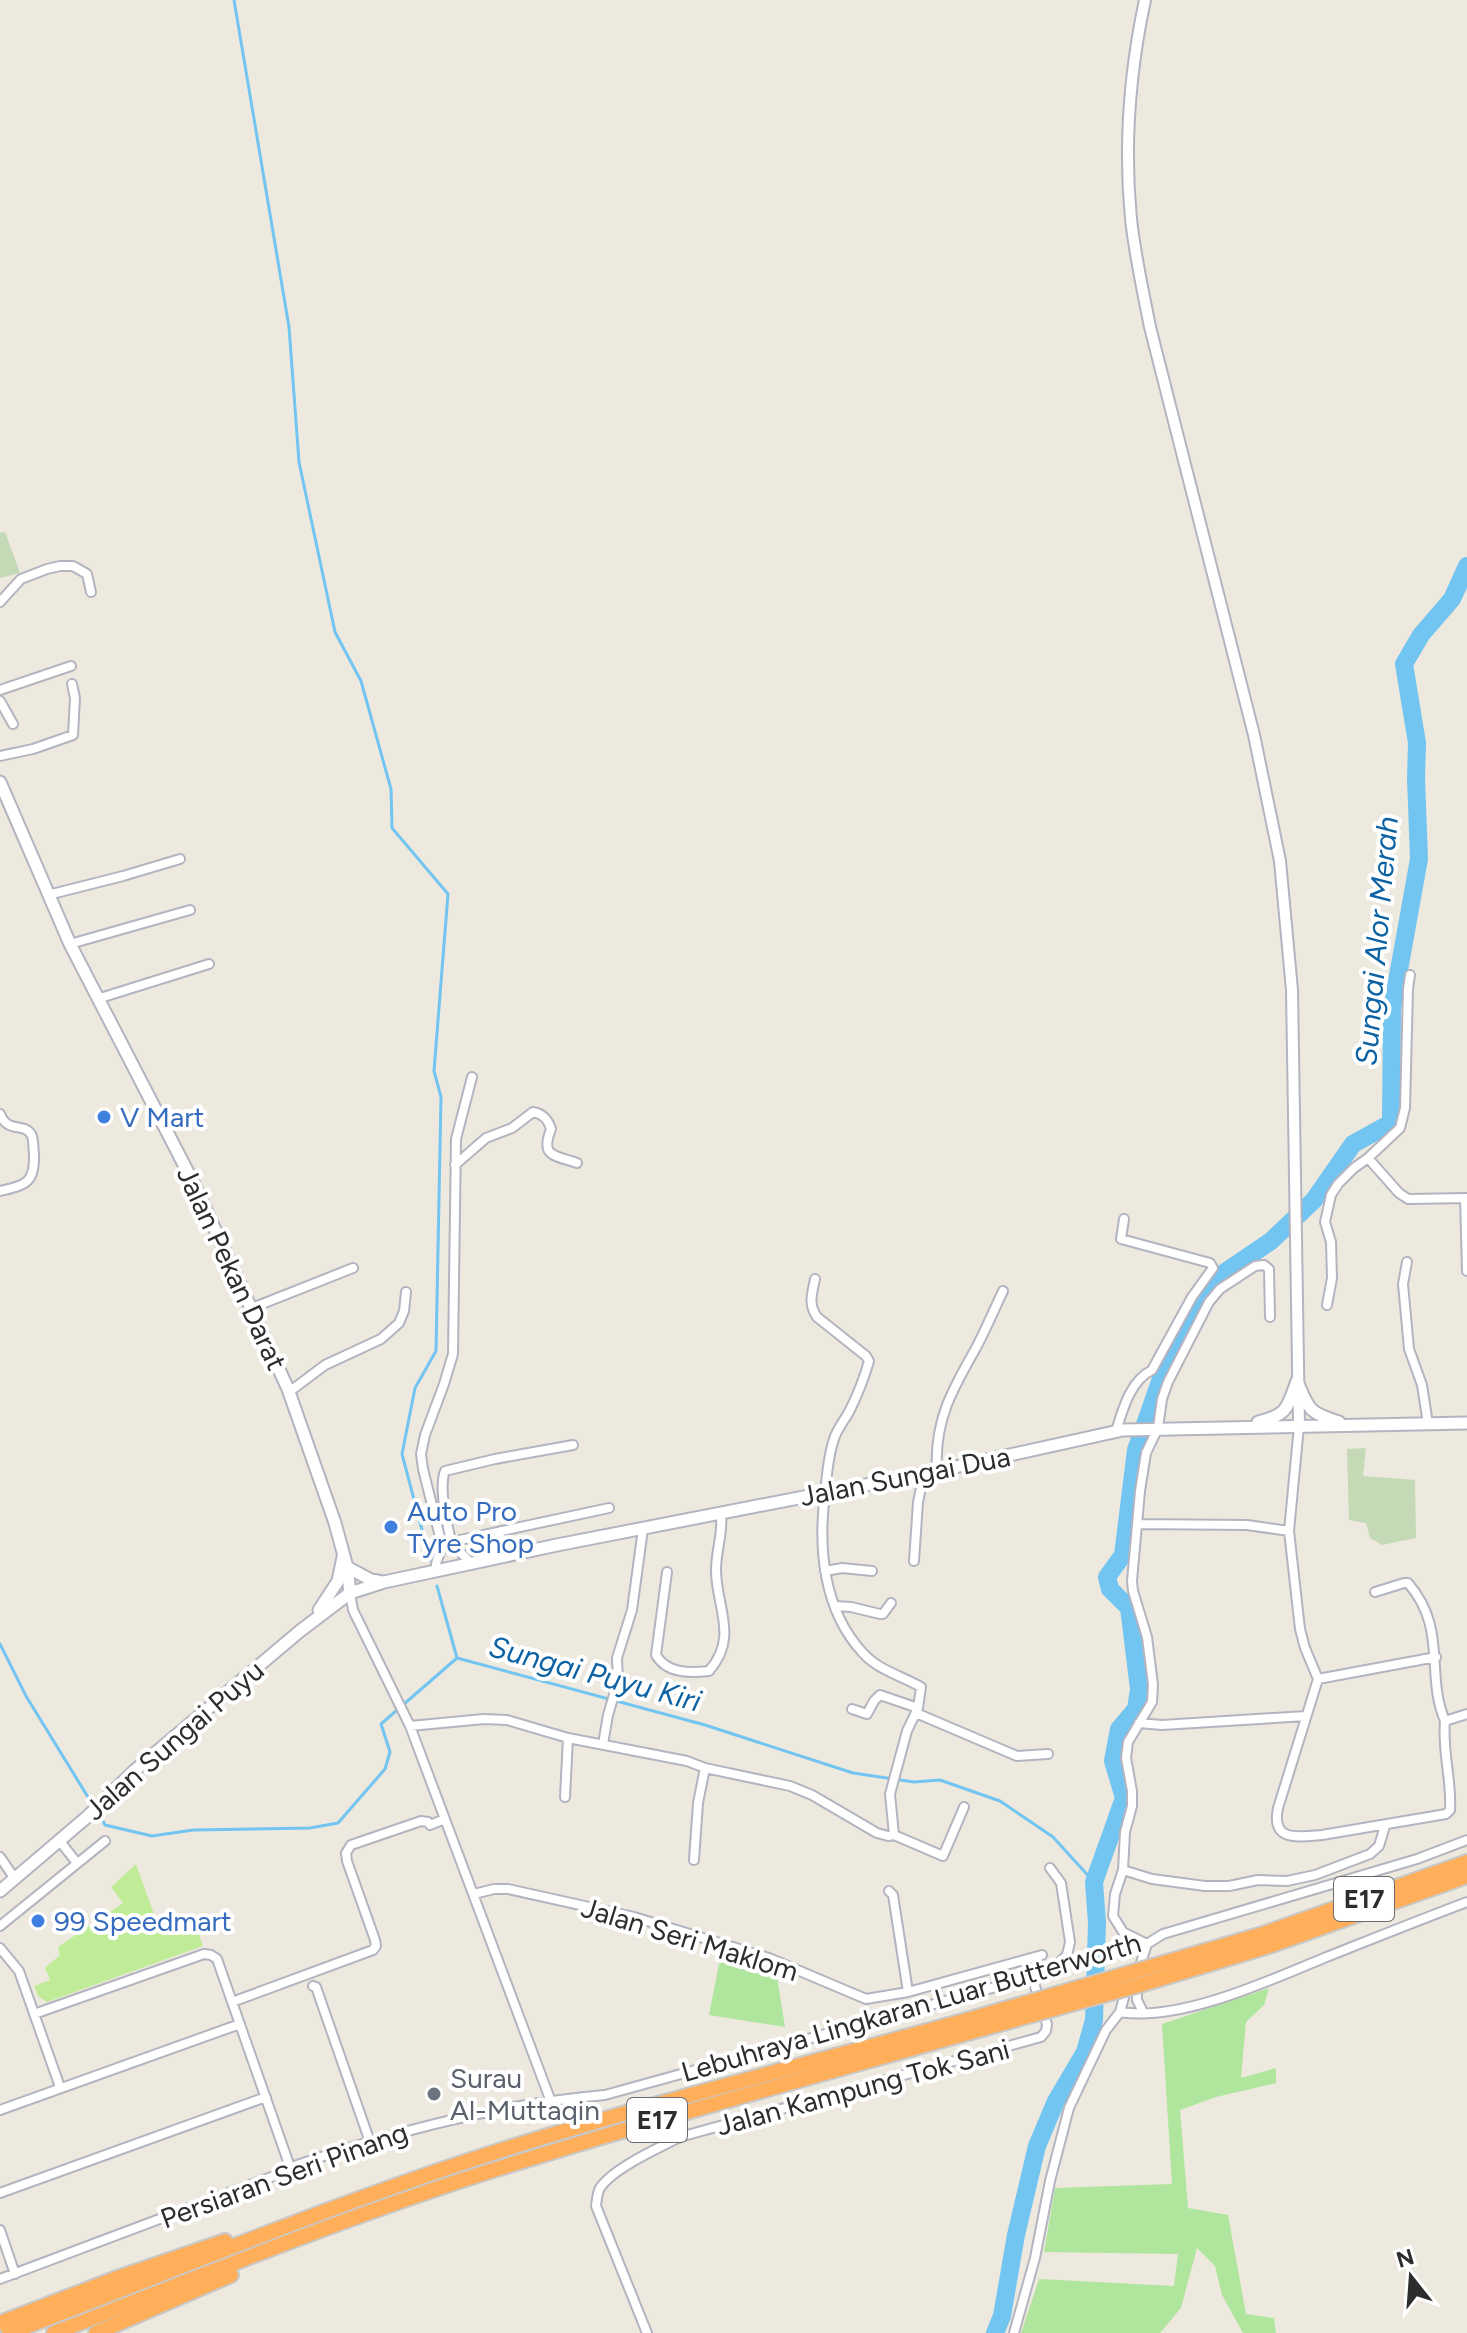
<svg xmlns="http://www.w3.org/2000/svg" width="1467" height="2333" font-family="Figtree,sans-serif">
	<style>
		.green { fill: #afe59c }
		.cemetery { fill: #c4d9b6 }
		.pitch { fill: #c1ec97 }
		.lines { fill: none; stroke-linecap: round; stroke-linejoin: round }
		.stream { stroke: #72c4f1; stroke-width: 3 }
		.river { stroke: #72c4f1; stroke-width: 18 }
		.minor-casing { stroke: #b3b4c0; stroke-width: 12 }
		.tertiary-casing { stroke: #b3b4c0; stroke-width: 14 }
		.secondary-casing { stroke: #b3b4c0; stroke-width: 15 }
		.motorway-casing { stroke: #c8c8c8; stroke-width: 18 }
		.minor { stroke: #fff; stroke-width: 8 }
		.tertiary { stroke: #fff; stroke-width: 10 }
		.secondary { stroke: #fff; stroke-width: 11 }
		.motorway { stroke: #ffaf5a; stroke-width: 14 }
		.motorway-bridge-casing { stroke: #c8c8c8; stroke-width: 18; stroke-linecap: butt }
		.motorway-bridge { stroke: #ffaf5a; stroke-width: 14 }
		.shop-dot { fill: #3f7fe0; stroke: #fff; stroke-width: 3 }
		.worship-dot { fill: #6b7280; stroke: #fff; stroke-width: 3 }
		.labels { text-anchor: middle; stroke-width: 8; stroke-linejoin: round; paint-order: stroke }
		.shield { fill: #fff; stroke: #6c6c6c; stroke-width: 2 }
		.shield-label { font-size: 26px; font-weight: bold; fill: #2d2d2d }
		.shop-label { font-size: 28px; fill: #366cbe; stroke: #fff; text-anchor: start }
		.street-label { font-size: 28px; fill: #2d2d2d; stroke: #fff }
		.worship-label { font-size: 28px; fill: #5b616d; stroke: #fff; text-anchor: start }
		.water-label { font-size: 30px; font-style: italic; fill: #0c62a2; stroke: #fff }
	</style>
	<rect width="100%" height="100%" fill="#eee9df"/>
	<path class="green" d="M 721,1954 L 776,1970 L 785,2027 L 709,2015 Z
		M 1269,1988 L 1264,2005 L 1246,2022 L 1241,2078 L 1276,2068 L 1276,2083 L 1216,2097 L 1180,2110 L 1188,2208 L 1228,2215 L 1246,2314 L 1274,2318 L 1276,2333 L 1243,2333 L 1222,2295 L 1215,2266 L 1197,2248 L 1181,2308 L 1160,2333 L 1021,2333 L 1039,2279 L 1174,2286 L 1178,2254 L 1044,2252 L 1055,2188 L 1172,2184 L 1162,2024 Z"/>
	<path class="cemetery" d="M 5,532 L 20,573 L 0,578 L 0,533 Z
		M 1366,1448 L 1363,1476 L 1415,1480 L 1416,1538 L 1382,1545 L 1370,1538 L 1366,1523 L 1349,1520 L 1347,1449 Z"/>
	<path class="pitch" d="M 136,1864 L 160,1931 L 193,1919 L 203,1946 L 47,2002 L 38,1996 L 34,1986 L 50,1980 L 45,1968 L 60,1955 L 58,1947 L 123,1903 L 111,1887 Z"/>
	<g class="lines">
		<path class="stream" d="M 234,0 L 289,327 L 299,462 L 335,632 L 361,681 L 391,789 L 392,828 L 448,894 L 434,1071 L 441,1097 L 436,1351 L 415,1388 L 402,1454 L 430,1560
			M 437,1586 L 457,1658
			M 0,1644 L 26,1696 L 91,1802
			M 101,1817 L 105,1825 L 152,1836 L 193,1830 L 310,1828 L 338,1823 L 385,1769 L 390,1752 L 381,1724 L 457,1658 L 705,1725 L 853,1773 L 914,1782 L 940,1780 L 1000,1801 L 1053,1837 L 1094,1882"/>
		<path class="river" d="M 995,2333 L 1002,2316 L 1016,2235 L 1037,2146 L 1056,2101 L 1085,2052 L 1094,2020 L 1097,1923 L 1094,1882 L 1124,1798 L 1113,1761 L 1119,1729 L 1136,1709 L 1139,1689 L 1129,1608 L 1110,1589 L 1107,1577 L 1123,1555 L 1136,1450 L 1169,1356 L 1209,1283 L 1271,1241 L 1314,1200 L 1353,1144 L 1391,1123 L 1392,1009 L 1419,859 L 1416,778 L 1417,743 L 1404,664 L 1421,635 L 1452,599 L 1467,566"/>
		<g class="minor-casing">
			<path id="minor" d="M 0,602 L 21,579 L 47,569 L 60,566 L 73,566 L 87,574 L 91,592
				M 0,690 L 71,666
				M 0,701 L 13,724
				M 0,756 L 33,749 L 73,735 L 75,698 L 72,684
				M 48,895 L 123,876 L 180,859
				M 70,944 L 190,910
				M 97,999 L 209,964
				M 0,1114 C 8,1134 23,1122 31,1134 C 34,1139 33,1148 34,1154 C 35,1183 26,1185 0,1191
				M 1368,1158 L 1399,1193 L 1408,1199 L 1467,1198
				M 455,1165 L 486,1138 L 512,1128 L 533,1112 C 543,1114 548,1119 551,1129 C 540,1157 554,1155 577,1163
				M 1465,1198 L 1467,1271
				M 1407,1262 L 1403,1284 L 1409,1349 L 1422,1385 L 1428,1424
				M 815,1279 C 812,1294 808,1304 817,1317 L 866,1356 L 869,1361 C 864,1379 857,1396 849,1412 C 844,1421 837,1429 834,1439 C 828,1456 827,1475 825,1493 C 818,1548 823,1610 863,1653 C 878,1670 902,1676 921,1687 L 918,1708 L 907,1731 L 890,1794 L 894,1835
				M 1327,1305 L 1332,1278 L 1331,1242 L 1325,1222 L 1331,1195 L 1338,1184 L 1354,1168 L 1368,1158 L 1400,1128 L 1405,1108 L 1408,989 L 1410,975
				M 252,1308 L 353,1268
				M 289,1392 L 325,1365 L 381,1339 L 399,1323 L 404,1311 L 406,1292
				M 1299,1426 L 1289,1531 L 1300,1629 L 1305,1648 L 1318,1679 L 1278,1808 C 1271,1842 1297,1837 1322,1835 L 1446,1814 L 1450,1810 C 1452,1781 1442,1751 1445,1721 L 1467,1714
				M 1116,1431 C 1123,1409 1130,1381 1152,1370 L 1192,1297 L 1213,1268 L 1210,1263 L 1121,1239 L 1124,1219
				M 573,1445 L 495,1459 L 445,1471 C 438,1489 448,1527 452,1546 L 460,1540 L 609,1508
				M 937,1471 C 934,1421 952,1390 976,1348 C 986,1329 994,1310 1003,1291
				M 1138,1524 L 1247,1525 L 1289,1531
				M 501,1531 L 500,1540 L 505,1556
				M 450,1546 L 457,1549 L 471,1563
				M 914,1561 L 918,1502 L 924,1474
				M 436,1571 C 434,1560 441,1555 442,1545 L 423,1469 L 421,1454 L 425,1435 L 444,1384 L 453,1354 L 456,1139 L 472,1077
				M 825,1571 L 842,1568 L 872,1571
				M 667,1572 L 656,1655 C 667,1674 690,1673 709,1671 C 739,1637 716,1607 716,1570 C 716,1550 723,1535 721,1514
				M 1375,1592 L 1404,1583 L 1408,1583 C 1448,1629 1425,1674 1445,1721
				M 350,1593 L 353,1610 L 410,1726 L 550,2099
				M 835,1606 L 851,1607 L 880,1614 L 883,1614 L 891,1603
				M 1318,1679 L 1436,1657
				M 852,1709 L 867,1714 L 874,1701 L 880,1695 L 918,1708
				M 916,1713 L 1017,1756 L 1048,1754
				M 1139,1723 L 1162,1725 L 1306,1716
				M 410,1726 L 484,1719 L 507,1720 L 568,1738 L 687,1761 L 705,1768 L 790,1786 L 812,1795 L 877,1833 L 888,1836 L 894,1835 L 943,1856 L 964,1807
				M 603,1744 L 608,1715 L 618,1681 L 617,1658 L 632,1610 L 643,1529
				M 565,1797 L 568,1738
				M 59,1840 L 77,1863
				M 0,1857 L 15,1879
				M 694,1860 L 698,1803 L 705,1768
				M 1123,1870 L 1152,1879 L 1205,1886 L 1229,1886 L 1258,1880 L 1287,1881 L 1315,1875 L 1370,1854 L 1379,1846 L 1385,1826
				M 889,1891 L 893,1895 L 908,1992
				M 474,1894 L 494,1889 L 508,1889 L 634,1917 L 769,1958 L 866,1999 L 908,1992 L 1042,1955
				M 0,1926 L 105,1841
				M 1147,1944 L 1123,1932 L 1113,1916 L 1115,1894 L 1123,1870 L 1125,1832 L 1132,1806 L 1132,1791 L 1126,1758 L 1128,1742 L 1152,1702 L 1153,1685 L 1147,1637 L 1133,1591 L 1132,1581 L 1140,1491 L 1146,1453 L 1158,1428 L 1162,1399 L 1168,1382 L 1209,1302 L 1220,1289 L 1255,1266 L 1264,1265 L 1269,1269 L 1270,1317
				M 0,1948 L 19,1971 L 60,2087
				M 1138,1972 L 1147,1944 L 1163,1934 L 1417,1859 L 1467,1840
				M 313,1986 L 316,1987 L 370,2142
				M 1137,1986 L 1137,2000 L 1143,2012
				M 232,2002 L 373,1950 L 376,1946 L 375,1940 L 347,1861 L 346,1853 L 351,1845 L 421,1821 L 428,1822 L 430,1825 L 445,1819
				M 1120,2012 C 1180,2022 1268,1981 1324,1958 C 1372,1939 1419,1920 1467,1902
				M 34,2014 L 204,1954 L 211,1955 L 217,1959 L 290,2167
				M 0,2110 L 240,2024
				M 0,2193 L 266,2097
				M 0,2230 L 15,2274
				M 0,2279 L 282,2173 L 297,2165 C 397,2131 499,2104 605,2095 L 1050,1972 L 1067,1955 L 1070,1942 L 1061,1883 L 1050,1868
				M 647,2333 L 596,2206 C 597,2199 597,2194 600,2188 C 613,2168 659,2148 680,2137 L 1041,2037 L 1046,2031 L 1047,2024 L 1032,1977
				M 1014,2333 L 1035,2258 L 1050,2181 L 1069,2108 L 1106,2030 L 1120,2012 L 1126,1990 L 1136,1978"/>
		</g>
		<g class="tertiary-casing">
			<path id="tertiary" d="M 1145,0 C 1130,70 1124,147 1131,219 C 1135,256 1143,291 1150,327 L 1254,735 L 1280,861 L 1292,990 L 1299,1426"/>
		</g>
		<g class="secondary-casing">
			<path id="secondary" d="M 0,782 L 70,944 L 194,1184 L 288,1389 L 335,1523 L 347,1567 L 350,1593
				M 1297,1381 C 1309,1410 1309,1413 1339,1422
				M 1258,1422 C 1287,1415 1287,1409 1297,1381
				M 347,1567 L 371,1580 L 383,1582
				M 319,1610 L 338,1581 L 343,1557
				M 0,1891 L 87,1817 L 134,1771 L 300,1631 L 350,1593 L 384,1582 L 557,1545 L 937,1471 L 1123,1430 L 1467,1423"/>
		</g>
		<g class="motorway-casing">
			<path id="motorway" d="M 1260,1935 L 1467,1862
				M 1266,1947 L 1467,1876
				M 0,2323 L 120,2277 L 225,2241
				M 9,2333 C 173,2271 335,2203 502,2150 C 655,2102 812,2063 967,2020
				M 54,2333 C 196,2278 338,2220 484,2173 C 645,2122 808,2078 971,2032
				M 96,2333 L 231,2275"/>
		</g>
		<use href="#minor" class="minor"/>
		<use href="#tertiary" class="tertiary"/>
		<use href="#secondary" class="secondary"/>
		<use href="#motorway" class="motorway"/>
		<g class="motorway-bridge-casing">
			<path id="motorway-bridge" d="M 967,2020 L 1260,1935
				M 971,2032 L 1143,1984 L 1266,1947"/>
		</g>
		<use href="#motorway-bridge" class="motorway-bridge"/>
	</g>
	<g class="shop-dot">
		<circle cx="104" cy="1117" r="8"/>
		<circle cx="391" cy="1527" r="8"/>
		<circle cx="38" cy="1921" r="8"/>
	</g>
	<circle class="worship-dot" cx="434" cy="2094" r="8"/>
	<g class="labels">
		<g class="shield">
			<rect x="1334" y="1877" width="60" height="44" rx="6"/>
			<rect x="627" y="2098" width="60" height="44" rx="6"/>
		</g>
		<g class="shield-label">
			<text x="1364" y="1908">E17</text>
			<text x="657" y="2129">E17</text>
		</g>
		<g class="shop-label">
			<text x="120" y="1127">V Mart</text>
			<text x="407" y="1521">Auto Pro<tspan x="407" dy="32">Tyre Shop</tspan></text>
			<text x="54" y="1931">99 Speedmart</text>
		</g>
		<g class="street-label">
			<text transform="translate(232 1268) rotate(65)" y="10">Jalan Pekan Darat</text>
			<text transform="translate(905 1476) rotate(-11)" y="10">Jalan Sungai Dua</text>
			<text transform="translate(174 1740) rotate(-41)" y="10">Jalan Sungai Puyu</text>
			<text transform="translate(690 1939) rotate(17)" y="10">Jalan Seri Maklom</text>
			<text transform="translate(911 2007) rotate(-16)" y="10">Lebuhraya Lingkaran Luar Butterworth</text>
			<text transform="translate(863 2087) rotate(-15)" y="10">Jalan Kampung Tok Sani</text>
			<text transform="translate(284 2175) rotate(-20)" y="10">Persiaran Seri Pinang</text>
		</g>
		<g class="worship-label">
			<text x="450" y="2088">Surau<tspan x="450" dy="32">Al-Muttaqin</tspan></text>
		</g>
		<g class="water-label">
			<text transform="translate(1377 941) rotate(-85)" y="10">Sungai Alor Merah</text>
			<text transform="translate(595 1674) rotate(15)" y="10">Sungai Puyu Kiri</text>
		</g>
	</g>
	<g transform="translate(1411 2277) rotate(343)" stroke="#ffffff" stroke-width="6" paint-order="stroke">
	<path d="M0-6L14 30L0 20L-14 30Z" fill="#2d2d2d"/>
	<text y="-12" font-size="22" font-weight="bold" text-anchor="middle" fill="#2d2d2d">N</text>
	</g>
</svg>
